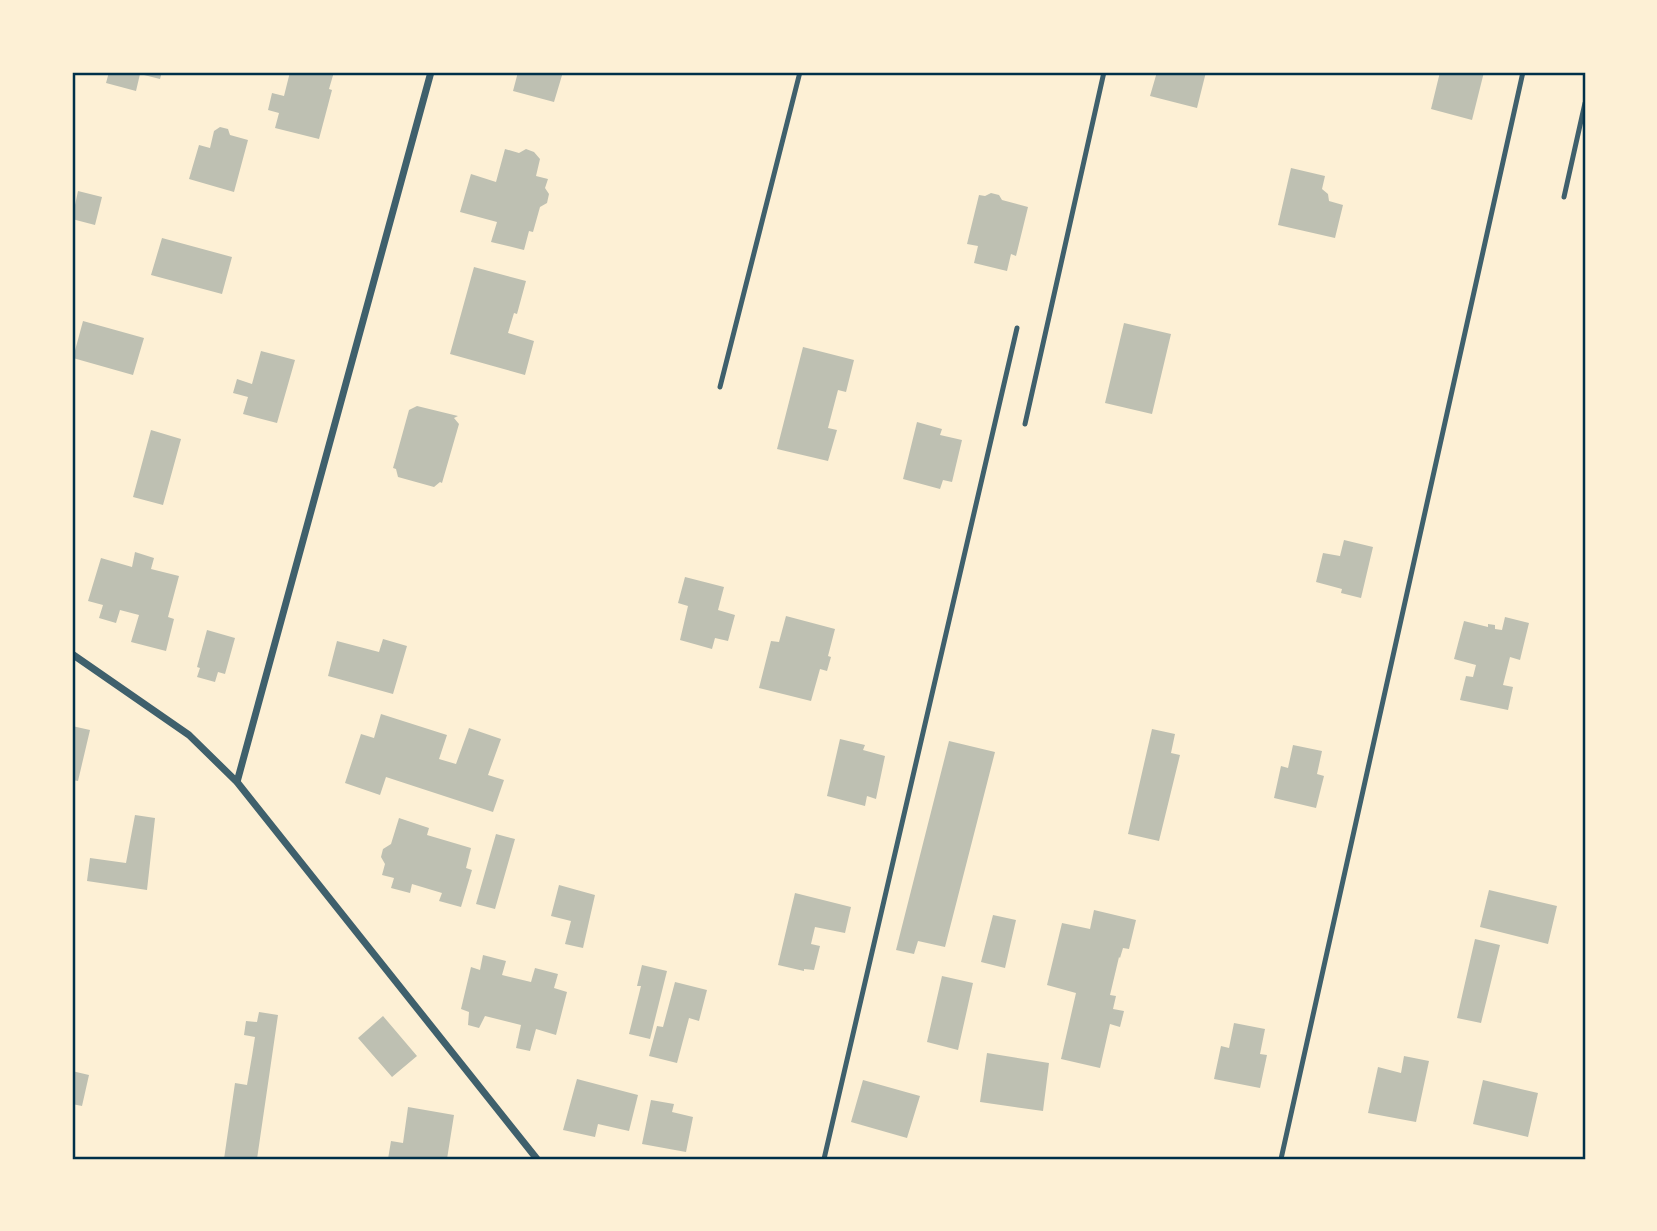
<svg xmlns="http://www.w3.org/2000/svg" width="1657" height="1231" font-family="Lato,sans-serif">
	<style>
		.building { fill: #bec0b2 }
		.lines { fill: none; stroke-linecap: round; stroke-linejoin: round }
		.service { stroke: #3f606c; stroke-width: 5 }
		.minor { stroke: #3f606c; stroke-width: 7 }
		.neatline { fill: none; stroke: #003049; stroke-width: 2.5 }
	</style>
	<rect width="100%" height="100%" fill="#fdf0d5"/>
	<path class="building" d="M 109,72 L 162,72 L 160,79 L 140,74 L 136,91 L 106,83 Z
		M 290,72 L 334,72 L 329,89 L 332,90 L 319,139 L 275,128 L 279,113 L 268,110 L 272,93 L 284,96 Z
		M 518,72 L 563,72 L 554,102 L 513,91 Z
		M 1157,72 L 1206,72 L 1197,108 L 1150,96 Z
		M 1440,72 L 1484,72 L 1472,120 L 1431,109 Z
		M 220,127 L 228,129 L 230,135 L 248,140 L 234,192 L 189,179 L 199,145 L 210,148 L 214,131 Z
		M 505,149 L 519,153 L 526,149 L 534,152 L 540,159 L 536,176 L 548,179 L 545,188 L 549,194 L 547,203 L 540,207 L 533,232 L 529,231 L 524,250 L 491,242 L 497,222 L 460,212 L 471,174 L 496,182 Z
		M 1291,168 L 1325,176 L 1322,189 L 1328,194 L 1329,201 L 1343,205 L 1335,238 L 1278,225 Z
		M 78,191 L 102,197 L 95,225 L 72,219 Z
		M 991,193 L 999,195 L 1002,200 L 1028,207 L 1016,256 L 1011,254 L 1007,271 L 974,263 L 978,246 L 967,244 L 979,195 L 985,196 Z
		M 162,238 L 232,257 L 222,294 L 151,275 Z
		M 474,267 L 526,281 L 517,314 L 514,313 L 508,333 L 534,341 L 525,375 L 450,354 Z
		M 83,321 L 144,338 L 133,375 L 73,358 Z
		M 1124,323 L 1171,334 L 1152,414 L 1105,403 Z
		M 803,347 L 854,360 L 846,392 L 838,390 L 828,428 L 837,430 L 828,461 L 777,449 Z
		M 261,351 L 295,360 L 277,423 L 243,414 L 248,397 L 233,393 L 237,379 L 252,384 Z
		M 417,406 L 458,416 L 454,418 L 459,424 L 442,483 L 440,482 L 434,487 L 398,477 L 396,469 L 393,468 L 409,410 Z
		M 917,422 L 942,429 L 940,435 L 962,440 L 952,482 L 943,480 L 940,489 L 903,479 Z
		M 151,430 L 181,439 L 163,505 L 133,497 Z
		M 1344,540 L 1373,547 L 1361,598 L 1341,593 L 1342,589 L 1316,582 L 1323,553 L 1340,556 Z
		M 135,552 L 154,558 L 151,569 L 179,576 L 168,617 L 174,619 L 166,651 L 131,642 L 139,615 L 120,610 L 116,623 L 99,618 L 103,605 L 88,601 L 101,558 L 132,567 Z
		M 685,577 L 724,587 L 718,610 L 735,615 L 728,641 L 715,638 L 712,649 L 680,640 L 688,606 L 678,603 Z
		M 786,616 L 835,629 L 828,656 L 831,657 L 827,671 L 820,669 L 811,701 L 759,688 L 771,641 L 779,642 Z
		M 1505,617 L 1529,623 L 1520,660 L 1510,657 L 1503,685 L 1513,687 L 1508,710 L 1460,700 L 1466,676 L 1473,677 L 1476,665 L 1454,659 L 1464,621 L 1488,627 L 1488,624 L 1495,625 L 1495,629 L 1502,630 Z
		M 207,630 L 235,638 L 225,674 L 218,672 L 215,682 L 197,677 L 200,668 L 197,667 Z
		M 383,639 L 407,646 L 393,694 L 328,676 L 337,641 L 379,652 Z
		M 381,714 L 447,735 L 439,759 L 456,764 L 469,728 L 501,739 L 488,775 L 504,780 L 493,812 L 386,777 L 380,795 L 345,783 L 361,734 L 374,738 Z
		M 72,726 L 90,730 L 78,781 L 72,780 Z
		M 1152,729 L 1175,734 L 1171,753 L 1180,755 L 1159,841 L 1128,834 Z
		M 840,739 L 865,745 L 863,750 L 885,756 L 876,799 L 867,796 L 865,806 L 827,796 Z
		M 949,741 L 995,752 L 945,947 L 918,941 L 914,954 L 896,950 Z
		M 1293,745 L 1322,751 L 1317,774 L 1324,776 L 1316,808 L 1274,798 L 1281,766 L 1288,768 Z
		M 135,815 L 155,818 L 147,890 L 87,881 L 90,858 L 126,863 Z
		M 399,818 L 429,828 L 427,835 L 471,848 L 466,868 L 472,870 L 461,907 L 439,901 L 442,893 L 412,884 L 410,893 L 391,888 L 394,878 L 382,875 L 385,864 L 381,857 L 383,849 L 391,844 Z
		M 496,834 L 515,839 L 495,909 L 476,904 Z
		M 559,885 L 595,895 L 583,948 L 565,944 L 571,921 L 551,916 Z
		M 1489,890 L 1557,906 L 1548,944 L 1480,927 Z
		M 795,893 L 851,907 L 845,933 L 815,927 L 811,944 L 820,946 L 814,970 L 804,969 L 804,971 L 778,965 Z
		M 1094,910 L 1136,920 L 1129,949 L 1123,948 L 1120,958 L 1119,957 L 1110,995 L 1116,996 L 1113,1009 L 1124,1011 L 1120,1027 L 1110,1024 L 1100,1068 L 1061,1059 L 1076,993 L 1047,985 L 1062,923 L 1090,929 Z
		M 993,915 L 1016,920 L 1005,968 L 981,962 Z
		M 1475,939 L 1500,945 L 1481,1023 L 1457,1018 Z
		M 483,955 L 506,961 L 502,975 L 531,982 L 535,968 L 558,974 L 554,988 L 567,992 L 556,1035 L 536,1029 L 530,1051 L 516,1048 L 521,1025 L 485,1016 L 479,1028 L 468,1025 L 469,1012 L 461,1009 L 471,967 L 480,970 Z
		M 642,965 L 667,971 L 650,1039 L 629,1034 L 641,986 L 637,986 Z
		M 942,976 L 973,983 L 958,1050 L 927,1042 Z
		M 675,982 L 707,990 L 699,1021 L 689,1018 L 677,1063 L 649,1056 L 657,1026 L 663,1027 Z
		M 259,1012 L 278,1015 L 257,1159 L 224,1159 L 235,1083 L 247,1085 L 252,1056 L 255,1037 L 244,1035 L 246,1021 L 257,1022 Z
		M 383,1016 L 417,1056 L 392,1077 L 358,1038 Z
		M 1234,1023 L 1265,1029 L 1260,1054 L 1267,1055 L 1260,1088 L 1214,1079 L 1221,1046 L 1229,1048 Z
		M 987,1053 L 1049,1063 L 1043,1111 L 980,1102 Z
		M 1404,1056 L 1429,1061 L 1416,1122 L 1368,1113 L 1378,1067 L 1401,1073 Z
		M 72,1071 L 89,1075 L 82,1106 L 72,1104 Z
		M 577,1079 L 638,1095 L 629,1131 L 598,1124 L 595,1137 L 563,1130 Z
		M 863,1080 L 920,1096 L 907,1138 L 851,1122 Z
		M 1483,1080 L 1538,1093 L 1528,1137 L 1473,1124 Z
		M 651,1100 L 674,1104 L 672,1112 L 693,1117 L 686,1152 L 642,1144 Z
		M 408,1107 L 454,1115 L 447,1159 L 388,1159 L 391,1141 L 403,1143 Z"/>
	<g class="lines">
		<path class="service" d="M 1564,197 L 1585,103
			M 720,387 L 800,72
			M 1025,424 L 1104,72
			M 824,1159 L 1017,328
			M 1281,1159 L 1523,72"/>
		<path class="minor" d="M 72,654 L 189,735 L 237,782 L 537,1159
			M 237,782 L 431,72"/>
	</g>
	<rect width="1657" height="1231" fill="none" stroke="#fdf0d5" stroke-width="147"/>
	<rect x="74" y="74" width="1510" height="1084" class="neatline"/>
</svg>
